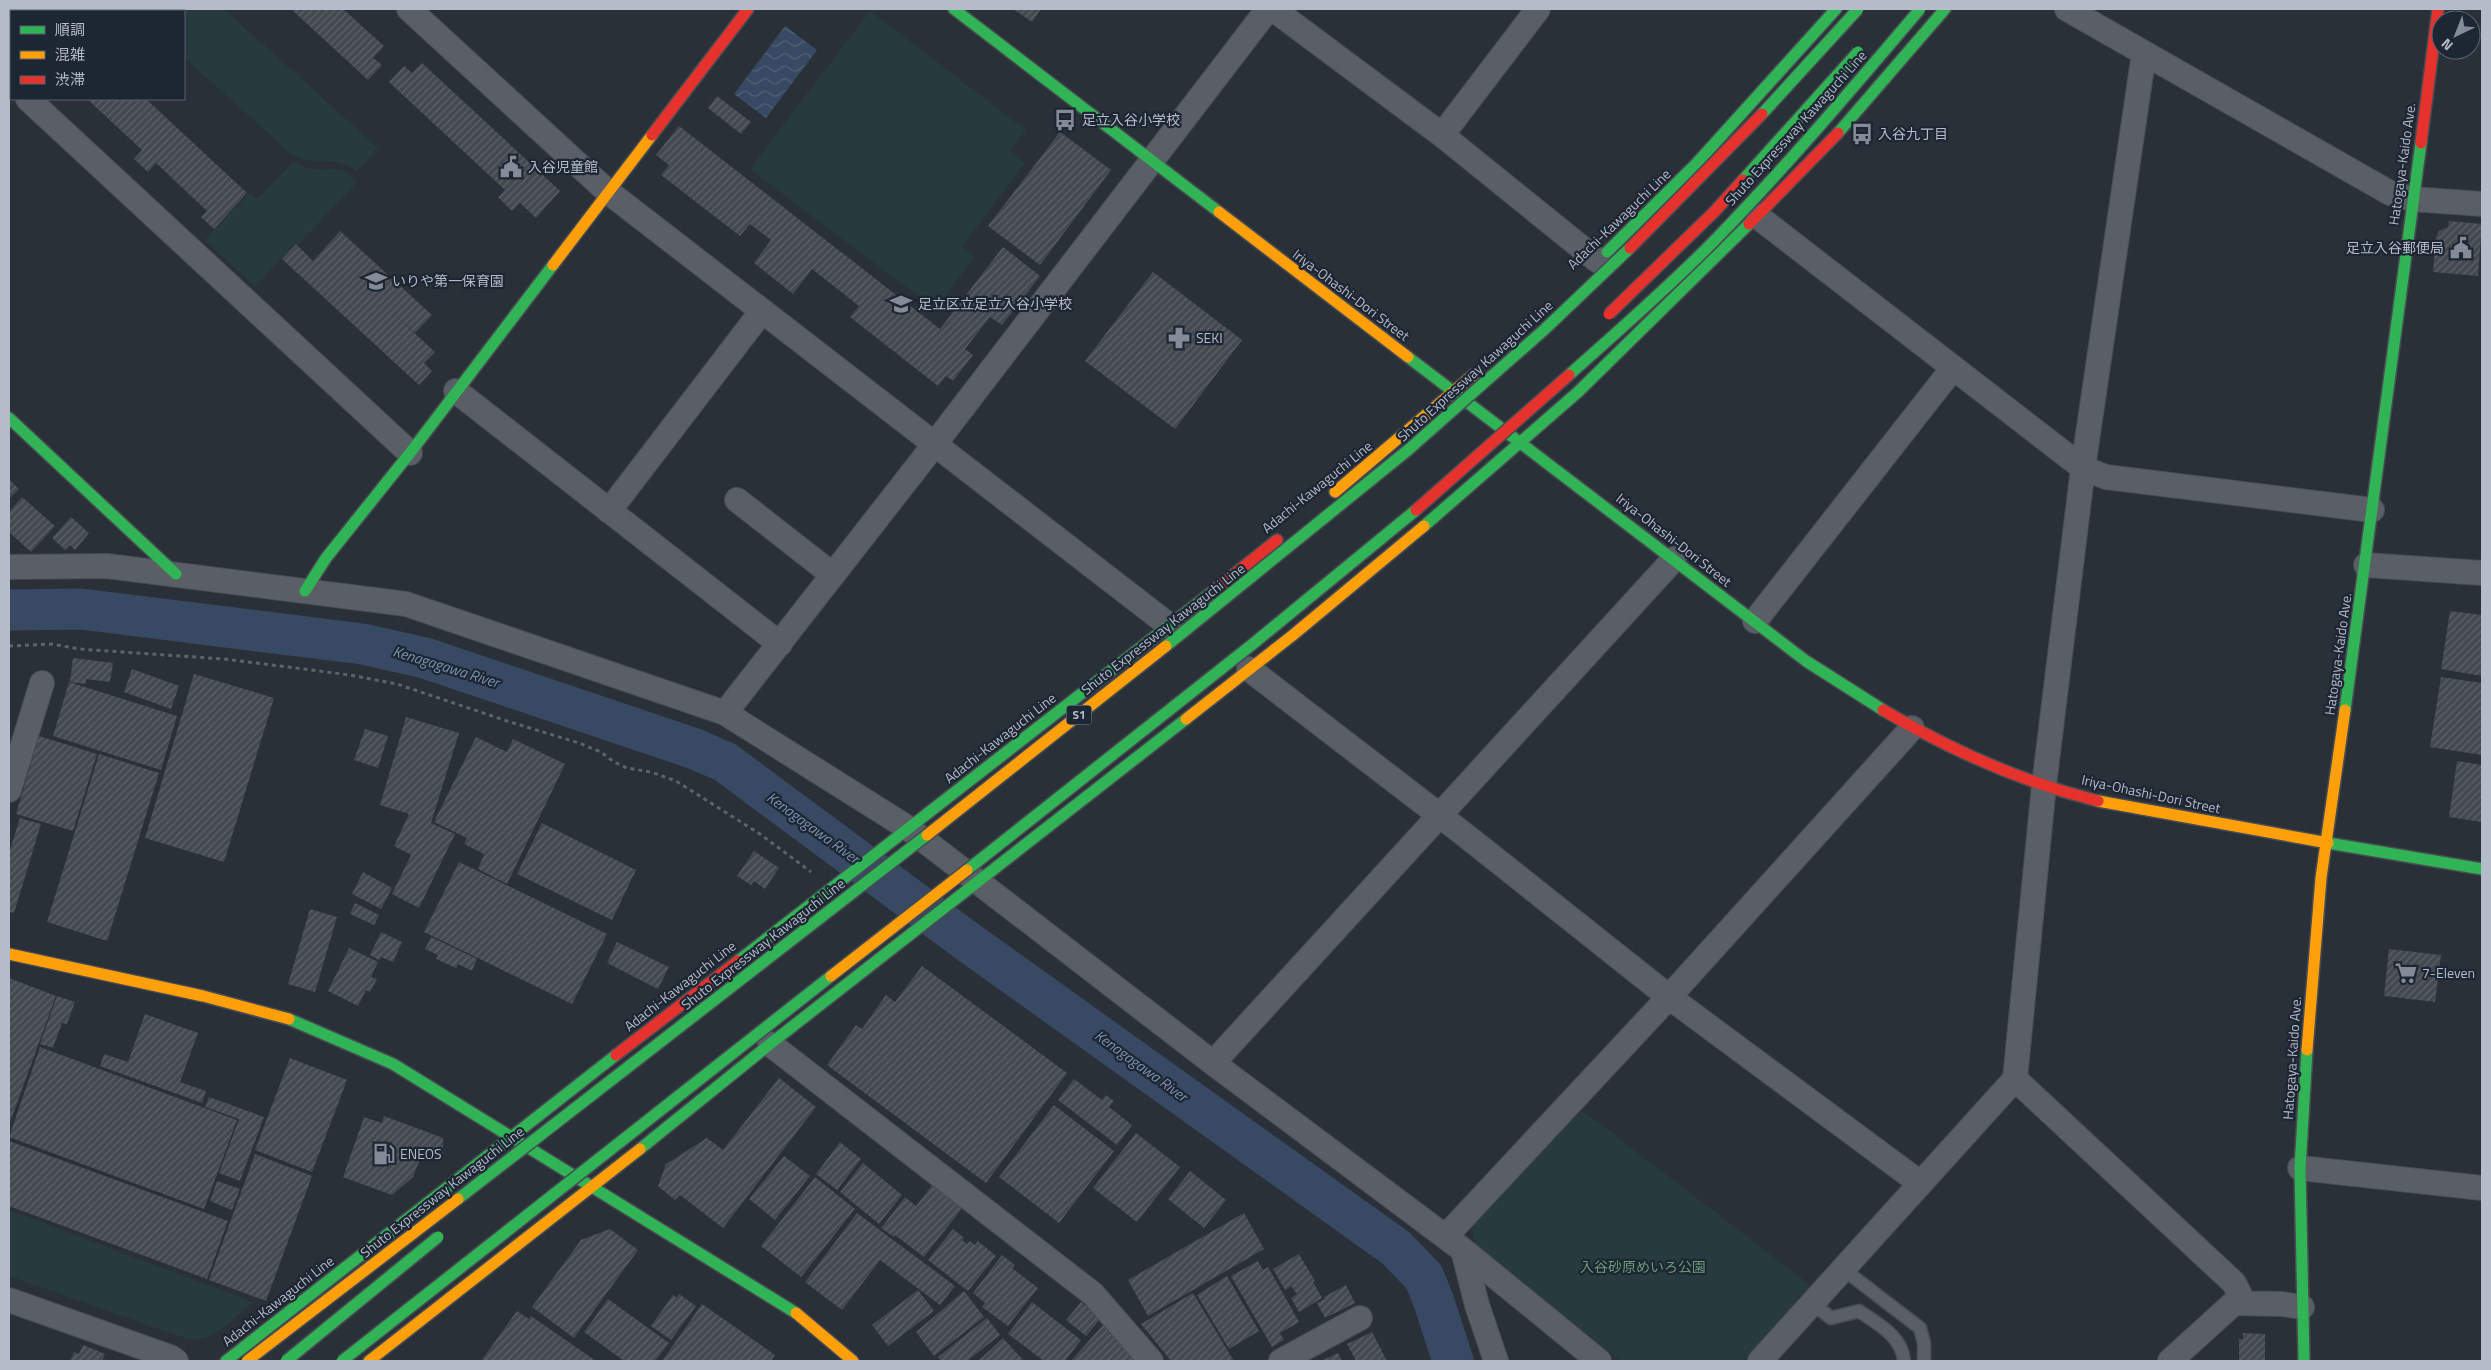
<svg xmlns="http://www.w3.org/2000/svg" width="2491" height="1370" font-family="'Titillium Web','Noto Sans JP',sans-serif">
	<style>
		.green { fill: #273a3e }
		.water { fill: url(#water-waves) }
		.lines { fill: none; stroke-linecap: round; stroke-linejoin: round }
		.river { stroke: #384963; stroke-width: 41 }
		.building { fill: url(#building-hatch) }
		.lane-casing { stroke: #484c53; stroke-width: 15 }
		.street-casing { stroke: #484c53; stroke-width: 26 }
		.fast-casing { stroke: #484c53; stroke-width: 14 }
		.slow-casing { stroke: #484c53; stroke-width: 14 }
		.jam-casing { stroke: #484c53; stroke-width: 14 }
		.path { stroke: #5d636a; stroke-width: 3; stroke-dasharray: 4 4; stroke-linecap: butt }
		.lane { stroke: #5a5e66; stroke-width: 12 }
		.street { stroke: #5a5e66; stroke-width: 24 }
		.fast { stroke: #30b455; stroke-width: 11 }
		.slow { stroke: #ff9f0a; stroke-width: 11 }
		.jam { stroke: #e5322d; stroke-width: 11 }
		.fast-bridge-casing { stroke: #474c53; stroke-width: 14; stroke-linecap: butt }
		.slow-bridge-casing { stroke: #474c53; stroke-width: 14; stroke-linecap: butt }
		.jam-bridge-casing { stroke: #474c53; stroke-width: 14; stroke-linecap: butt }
		.fast-bridge { stroke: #30b455; stroke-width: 11 }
		.slow-bridge { stroke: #ff9f0a; stroke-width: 11 }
		.jam-bridge { stroke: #e5322d; stroke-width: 11 }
		.labels { text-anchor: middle; stroke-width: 4.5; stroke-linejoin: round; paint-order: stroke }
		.shield { fill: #1d2633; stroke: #878f9c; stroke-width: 1 }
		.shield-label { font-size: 12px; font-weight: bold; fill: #b4bcc9 }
		.poi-label { font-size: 14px; fill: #b4bcc9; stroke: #1d2633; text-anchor: start }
		.street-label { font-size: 14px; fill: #b4bcc9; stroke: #1d2633 }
		.park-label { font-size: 14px; fill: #6b9a76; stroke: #1d2633 }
		.water-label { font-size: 15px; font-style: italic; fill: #7c92b1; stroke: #1d2633 }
	</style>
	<defs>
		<pattern id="water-waves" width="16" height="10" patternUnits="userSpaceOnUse" patternTransform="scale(1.25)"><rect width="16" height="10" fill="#384963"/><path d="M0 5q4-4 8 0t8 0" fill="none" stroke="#526178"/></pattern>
		<pattern id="building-hatch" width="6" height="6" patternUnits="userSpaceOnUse" patternTransform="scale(1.25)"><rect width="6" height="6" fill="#444950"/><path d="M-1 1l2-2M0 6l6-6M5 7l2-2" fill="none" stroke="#5d6168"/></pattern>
	</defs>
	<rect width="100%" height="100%" fill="#2a3038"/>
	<path class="green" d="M 131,9 L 224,9 L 378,148 L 357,171 C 335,154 316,169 291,154 L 184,57 L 184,11 L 133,11 Z
		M 870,11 L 1026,130 L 1010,151 L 1025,163 L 962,246 L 975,256 L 935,309 L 750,169 Z
		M 294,161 C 309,174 326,168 344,170 L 357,182 L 298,245 L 296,243 L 255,287 L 205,240 L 250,192 L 257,199 Z
		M 1582,1110 L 1810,1285 L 1743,1361 L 1621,1361 L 1474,1244 L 1472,1226 Z
		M 9,1210 L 253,1302 C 234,1318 216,1340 190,1340 L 9,1276 Z"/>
	<path class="water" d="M 785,26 L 817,50 L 766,118 L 734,94 Z"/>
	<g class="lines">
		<path class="river" d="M 9,610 L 81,609 L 363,644 L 425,658 L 695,749 L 725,762 L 968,942 L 1396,1248 L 1424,1277 L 1434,1302 L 1453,1361"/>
	</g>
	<path class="building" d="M 291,9 L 343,9 L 384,46 L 373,58 L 382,65 L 368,80 Z
		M 1013,9 L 1041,9 L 1032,22 Z
		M 422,63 L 560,191 L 536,218 L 520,203 L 512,211 L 498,197 L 505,190 L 389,82 L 404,66 L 412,73 Z
		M 717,96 L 751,122 L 741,134 L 708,108 Z
		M 87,99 L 146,99 L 247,193 L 214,229 L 201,217 L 207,211 L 156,163 L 148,172 L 134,159 L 142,150 Z
		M 679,126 L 940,329 L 1003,247 L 1040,276 L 1002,325 L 990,317 L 965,349 L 973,355 L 953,381 L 946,376 L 938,386 L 850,317 L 859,306 L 812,269 L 793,294 L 754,263 L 771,240 L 750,224 L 740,236 L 661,175 L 669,165 L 656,155 Z
		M 1060,132 L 1111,170 L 1040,265 L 988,226 Z
		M 2449,221 L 2482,224 L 2478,276 L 2433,272 L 2436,237 L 2439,231 L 2448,227 Z
		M 340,231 L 432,315 L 415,333 L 386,307 L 435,352 L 424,363 L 432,371 L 419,385 L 282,259 L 296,244 L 313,261 Z
		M 1153,272 L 1242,340 L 1175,429 L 1085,361 Z
		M 9,479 L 19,489 L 9,499 Z
		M 22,497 L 55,526 L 31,552 L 9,532 L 9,512 Z
		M 71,517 L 89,533 L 75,550 L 70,545 L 65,550 L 52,538 Z
		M 2450,611 L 2482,615 L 2482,676 L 2441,669 Z
		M 73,658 L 113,663 L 110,682 L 86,679 L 86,684 L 70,682 Z
		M 132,669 L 179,686 L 171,709 L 124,692 Z
		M 194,674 L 274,698 L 224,862 L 145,838 Z
		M 2441,677 L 2482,683 L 2482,755 L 2430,747 Z
		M 69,682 L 177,716 L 161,770 L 53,736 Z
		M 406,717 L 459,733 L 431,823 L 455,834 L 419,908 L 392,894 L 411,855 L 394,846 L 409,814 L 380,805 Z
		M 365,729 L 388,736 L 378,768 L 354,760 Z
		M 39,736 L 97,754 L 73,831 L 16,814 Z
		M 476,737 L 507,752 L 513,739 L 565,764 L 507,884 L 478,869 L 484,854 L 464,844 L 467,838 L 434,822 Z
		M 99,754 L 159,773 L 107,941 L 47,922 Z
		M 2457,761 L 2482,765 L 2482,822 L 2449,817 Z
		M 20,818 L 41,824 L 14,913 L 9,912 L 9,853 Z
		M 542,823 L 636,870 L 612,920 L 517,874 Z
		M 754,851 L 779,868 L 765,889 L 754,881 L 751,885 L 737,876 Z
		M 459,862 L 607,934 L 572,1004 L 424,932 Z
		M 363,872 L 392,888 L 381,909 L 352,894 Z
		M 355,903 L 379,915 L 374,925 L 350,914 Z
		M 310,909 L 337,917 L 315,992 L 288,984 Z
		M 381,932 L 402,942 L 393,962 L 381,957 L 379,960 L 370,955 Z
		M 431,937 L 477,959 L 472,971 L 458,964 L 456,968 L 436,959 L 438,955 L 425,949 Z
		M 617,942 L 669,967 L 658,989 L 607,963 Z
		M 349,948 L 378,962 L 371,977 L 377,979 L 370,992 L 366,990 L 358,1006 L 328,991 Z
		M 2389,949 L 2441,955 L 2435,1002 L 2384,996 Z
		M 922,966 L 1067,1073 L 986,1183 L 827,1065 L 856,1025 L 862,1029 L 886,995 L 895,1002 Z
		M 9,978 L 56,996 L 9,1125 Z
		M 57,996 L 75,1002 L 67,1024 L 62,1023 L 53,1048 L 40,1044 Z
		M 145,1014 L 198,1033 L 180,1082 L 206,1091 L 202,1103 L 100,1066 L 104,1054 L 128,1062 Z
		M 40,1047 L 237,1120 L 204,1209 L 9,1137 Z
		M 290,1058 L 347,1080 L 312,1172 L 255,1150 Z
		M 779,1078 L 816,1107 L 723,1228 L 680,1195 L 675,1200 L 658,1186 L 666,1164 L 707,1138 L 723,1150 Z
		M 1074,1079 L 1102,1100 L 1106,1095 L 1114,1101 L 1109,1107 L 1132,1125 L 1117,1145 L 1058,1100 Z
		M 209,1097 L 264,1117 L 240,1181 L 219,1173 L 239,1119 L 205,1107 Z
		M 1054,1105 L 1114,1151 L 1059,1223 L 999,1177 Z
		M 384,1116 L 443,1138 L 443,1156 L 424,1149 L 413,1177 L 392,1195 L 343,1177 L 364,1117 L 382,1123 Z
		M 1136,1133 L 1180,1167 L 1137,1222 L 1093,1188 Z
		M 9,1141 L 228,1221 L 207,1279 L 9,1206 Z
		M 840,1142 L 861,1159 L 837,1190 L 816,1174 Z
		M 255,1154 L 312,1176 L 266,1301 L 209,1280 Z
		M 784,1156 L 810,1176 L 775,1220 L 749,1199 Z
		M 863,1163 L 902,1195 L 879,1224 L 840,1192 Z
		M 1190,1171 L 1226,1200 L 1204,1228 L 1168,1199 Z
		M 815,1177 L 855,1209 L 801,1277 L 761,1246 Z
		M 217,1181 L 240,1189 L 232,1210 L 210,1201 Z
		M 933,1184 L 963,1207 L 924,1257 L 895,1235 L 894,1237 L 881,1228 L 905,1197 L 916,1206 Z
		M 857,1213 L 955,1286 L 940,1305 L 880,1260 L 842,1310 L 805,1282 Z
		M 1244,1213 L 1264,1249 L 1148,1316 L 1128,1280 Z
		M 610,1229 L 638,1250 L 574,1338 L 532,1307 L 581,1240 Z
		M 953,1229 L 964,1238 L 962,1240 L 967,1244 L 970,1241 L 975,1245 L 978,1241 L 996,1256 L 968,1291 L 928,1260 Z
		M 1299,1254 L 1315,1281 L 1313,1282 L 1322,1298 L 1299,1312 L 1291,1298 L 1297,1294 L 1291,1286 L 1285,1290 L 1273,1269 Z
		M 1002,1255 L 1015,1265 L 1012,1268 L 1038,1288 L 1008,1326 L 982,1307 L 985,1303 L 973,1293 Z
		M 1258,1261 L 1263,1270 L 1268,1267 L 1299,1322 L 1280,1333 L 1284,1340 L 1272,1347 L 1231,1276 Z
		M 1227,1276 L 1259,1331 L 1229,1349 L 1197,1295 Z
		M 1346,1285 L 1355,1303 L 1325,1318 L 1317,1303 L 1325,1299 L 1324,1297 Z
		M 918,1290 L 934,1311 L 888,1346 L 872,1325 Z
		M 964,1291 L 984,1317 L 934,1356 L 916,1332 Z
		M 1193,1293 L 1234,1361 L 1171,1361 L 1141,1324 Z
		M 679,1294 L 696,1306 L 671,1340 L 651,1326 L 673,1295 L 677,1298 Z
		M 608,1299 L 669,1343 L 655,1361 L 624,1361 L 584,1332 Z
		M 1032,1302 L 1081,1340 L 1065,1361 L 1044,1361 L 1008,1334 Z
		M 1081,1302 L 1101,1318 L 1086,1336 L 1066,1320 Z
		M 702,1304 L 775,1355 L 771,1361 L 662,1361 Z
		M 517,1311 L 529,1319 L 531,1316 L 596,1361 L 481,1361 Z
		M 987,1318 L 1000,1335 L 967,1361 L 941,1361 L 938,1357 Z
		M 1103,1325 L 1128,1348 L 1139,1361 L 1071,1361 Z
		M 1372,1332 L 1387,1361 L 1356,1361 L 1347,1344 Z
		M 2243,1333 L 2265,1334 L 2265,1361 L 2239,1361 L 2239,1339 L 2243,1339 Z
		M 1003,1338 L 1024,1361 L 978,1361 Z
		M 83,1345 L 105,1354 L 102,1361 L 70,1361 L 74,1352 L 79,1354 Z
		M 1338,1353 L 1342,1361 L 1321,1361 Z"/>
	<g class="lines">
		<g class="lane-casing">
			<path id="lane" d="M 1843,1269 L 1920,1328 L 1924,1343 L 1924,1361
				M 1812,1303 L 1831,1318 L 1859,1311 C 1878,1324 1902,1336 1904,1361"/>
		</g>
		<g class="street-casing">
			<path id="street" d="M 409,9 L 607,191 L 1170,626
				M 1273,9 L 1442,135 L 1598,261
				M 2067,9 L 2390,193 L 2412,199 L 2482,204
				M 28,99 L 410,453
				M 1442,135 L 1538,9
				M 1757,216 L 2083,468 L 2106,477 L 2372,510
				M 456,391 L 780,644
				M 737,500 L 833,575
				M 609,511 L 762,311
				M 2366,565 L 2482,573
				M 9,567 L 107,566 L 406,604 L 725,713 L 908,828 L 1213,1063 L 1463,1250 L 1599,1361
				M 1755,621 L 1953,368
				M 1249,669 L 1465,835 L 1669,997 L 1920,1183
				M 725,713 L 924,458 L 1268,9
				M 9,790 L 42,683
				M 770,1044 L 1093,1294 L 1151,1361
				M 1213,1063 L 1674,559
				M 2015,1079 L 2234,1283 L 2244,1303
				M 2300,1168 L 2482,1188
				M 1446,1236 L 1669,997 L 1912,728
				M 1463,1250 L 1477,1305 L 1496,1361
				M 9,1300 L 170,1357 L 176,1361
				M 1281,1361 L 1360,1318
				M 1760,1361 L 2015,1079 L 2044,785 L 2083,468 L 2144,53
				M 2170,1361 L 2234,1303 L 2282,1304 L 2302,1307"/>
		</g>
		<g class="fast-casing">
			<path id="fast" d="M 954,9 L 1219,212
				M 62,11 L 65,9
				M 9,69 L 11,66
				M 1838,133 L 1945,9
				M 1607,252 L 1696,164 L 1836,9
				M 1408,357 L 1806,661 L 1883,710
				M 9,418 L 176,574
				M 1424,526 L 1578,392 L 1749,224
				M 305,591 L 326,558 L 410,453 L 553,265
				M 2345,710 L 2421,143
				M 2328,843 L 2482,869
				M 738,961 L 1212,592
				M 289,1019 L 393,1064 L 796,1313
				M 640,1149 L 770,1044 L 1186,719
				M 226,1361 L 616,1055
				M 2304,1361 L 2300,1168 L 2307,1050"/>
		</g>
		<g class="slow-casing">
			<path id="slow" d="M 1219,212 L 1408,357
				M 553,265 L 652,135
				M 1335,492 L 1474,374
				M 1186,719 L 1293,635 L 1424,526
				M 2098,801 L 2328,843
				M 9,954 L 203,996 L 289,1019
				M 2307,1050 L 2321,878 L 2345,710
				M 796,1313 L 853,1361
				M 369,1361 L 640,1149"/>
		</g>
		<g class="jam-casing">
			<path id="jam" d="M 652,135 L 748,9
				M 2421,143 L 2438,9
				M 1749,224 L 1838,133
				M 1212,592 L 1277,540
				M 1883,710 C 1950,750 2022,782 2098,801
				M 616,1055 L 738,961"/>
		</g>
		<path class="path" d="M 9,646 L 52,644 L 79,649 L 224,659 L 350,675 L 397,684 L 510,722 L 579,743 L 601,752 L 614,762 L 627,768 L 651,772 L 676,781 L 760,834 L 811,872"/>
		<use href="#lane" class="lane"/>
		<use href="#street" class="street"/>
		<use href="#fast" class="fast"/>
		<use href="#slow" class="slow"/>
		<use href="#jam" class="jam"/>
		<g class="fast-bridge-casing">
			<path id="fast-bridge" d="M 1762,114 L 1858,9
				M 1743,180 L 1858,52
				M 1569,375 C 1618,331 1668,288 1714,241 C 1786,167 1853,88 1920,9
				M 1166,646 L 1408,450 L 1545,329 L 1630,248
				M 967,870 L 1254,643 L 1416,510
				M 458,1199 L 927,835
				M 286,1361 L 438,1237
				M 342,1361 L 831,976"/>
		</g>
		<g class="slow-bridge-casing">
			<path id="slow-bridge" d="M 927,835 L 1166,646
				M 831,976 L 967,870
				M 247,1361 L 458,1199"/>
		</g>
		<g class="jam-bridge-casing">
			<path id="jam-bridge" d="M 1630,248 L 1762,114
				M 1609,314 L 1715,211 L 1743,180
				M 1416,510 L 1569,375"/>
		</g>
		<use href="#fast-bridge" class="fast-bridge"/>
		<use href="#slow-bridge" class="slow-bridge"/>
		<use href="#jam-bridge" class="jam-bridge"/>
	</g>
	<defs>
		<g id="bus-bare" transform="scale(1.725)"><path d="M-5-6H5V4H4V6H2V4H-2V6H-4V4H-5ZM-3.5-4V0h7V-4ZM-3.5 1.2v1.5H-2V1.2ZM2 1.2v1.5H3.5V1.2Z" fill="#848b96" stroke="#1d2633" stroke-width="2.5" paint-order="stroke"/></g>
		<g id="civic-bare" transform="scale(1.725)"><path d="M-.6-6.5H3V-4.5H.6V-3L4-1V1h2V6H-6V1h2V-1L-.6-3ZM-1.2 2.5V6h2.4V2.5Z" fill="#848b96" stroke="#1d2633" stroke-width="2.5" paint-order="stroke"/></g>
		<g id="school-bare" transform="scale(1.725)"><path d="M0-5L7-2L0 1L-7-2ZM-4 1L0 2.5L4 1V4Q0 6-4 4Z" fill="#848b96" stroke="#1d2633" stroke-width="2.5" paint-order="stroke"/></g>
		<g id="pharmacy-bare" transform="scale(1.725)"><path d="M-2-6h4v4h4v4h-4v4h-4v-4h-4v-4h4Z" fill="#848b96" stroke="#1d2633" stroke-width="2.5" paint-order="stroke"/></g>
		<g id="supermarket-bare" transform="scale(1.725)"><path d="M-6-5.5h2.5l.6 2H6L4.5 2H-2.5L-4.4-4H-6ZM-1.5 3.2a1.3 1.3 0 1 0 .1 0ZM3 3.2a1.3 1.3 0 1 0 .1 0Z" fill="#848b96" stroke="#1d2633" stroke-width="2.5" paint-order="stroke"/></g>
		<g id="fuel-bare" transform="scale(1.725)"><path d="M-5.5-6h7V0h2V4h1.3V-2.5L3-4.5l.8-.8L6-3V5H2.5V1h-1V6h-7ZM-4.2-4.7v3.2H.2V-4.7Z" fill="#848b96" stroke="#1d2633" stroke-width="2.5" paint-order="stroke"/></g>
	</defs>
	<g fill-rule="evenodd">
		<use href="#bus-bare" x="1065" y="120"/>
		<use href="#bus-bare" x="1862" y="134"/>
		<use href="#civic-bare" x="511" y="167"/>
		<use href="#civic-bare" x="2461" y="248"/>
		<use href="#school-bare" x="376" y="281"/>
		<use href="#school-bare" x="901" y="304"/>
		<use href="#pharmacy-bare" x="1179" y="338"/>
		<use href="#supermarket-bare" x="2406" y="973"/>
		<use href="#fuel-bare" x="384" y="1154"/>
	</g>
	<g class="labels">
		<rect class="shield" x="1066.5" y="705.5" width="25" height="19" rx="4"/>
		<g class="shield-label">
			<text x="1079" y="719">S1</text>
		</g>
		<g class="poi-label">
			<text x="1082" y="125">足立入谷小学校</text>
			<text x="1878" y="139">入谷九丁目</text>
			<text x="528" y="172">入谷児童館</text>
			<text x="2444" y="253" text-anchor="end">足立入谷郵便局</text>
			<text x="392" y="286">いりや第一保育園</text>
			<text x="918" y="309">足立区立足立入谷小学校</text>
			<text x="1196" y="343">SEKI</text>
			<text x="2422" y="978">7-Eleven</text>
			<text x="400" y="1159">ENEOS</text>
		</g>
		<g class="street-label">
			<text transform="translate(1796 128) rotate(-48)" y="5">Shuto Expressway Kawaguchi Line</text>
			<text transform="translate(2402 164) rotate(-82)" y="5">Hatogaya-Kaido Ave.</text>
			<text transform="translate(1619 219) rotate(-44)" y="5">Adachi-Kawaguchi Line</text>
			<text transform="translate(1351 295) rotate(37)" y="5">Iriya-Ohashi-Dori Street</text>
			<text transform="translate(1475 371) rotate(-42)" y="5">Shuto Expressway Kawaguchi Line</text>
			<text transform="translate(1317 487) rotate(-39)" y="5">Adachi-Kawaguchi Line</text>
			<text transform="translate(1674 540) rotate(38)" y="5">Iriya-Ohashi-Dori Street</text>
			<text transform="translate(1163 629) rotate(-38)" y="5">Shuto Expressway Kawaguchi Line</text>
			<text transform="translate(2338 654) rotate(-82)" y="5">Hatogaya-Kaido Ave.</text>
			<text transform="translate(1000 738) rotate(-38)" y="5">Adachi-Kawaguchi Line</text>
			<text transform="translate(2151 794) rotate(12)" y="5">Iriya-Ohashi-Dori Street</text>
			<text transform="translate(763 944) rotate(-38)" y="5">Shuto Expressway Kawaguchi Line</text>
			<text transform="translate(680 986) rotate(-38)" y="5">Adachi-Kawaguchi Line</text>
			<text transform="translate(2292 1058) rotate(-86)" y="5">Hatogaya-Kaido Ave.</text>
			<text transform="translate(442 1192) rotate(-38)" y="5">Shuto Expressway Kawaguchi Line</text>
			<text transform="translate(278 1301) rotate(-38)" y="5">Adachi-Kawaguchi Line</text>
		</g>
		<g class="park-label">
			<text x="1643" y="1272">入谷砂原めいろ公園</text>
		</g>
		<g class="water-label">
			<text transform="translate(446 667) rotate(17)" y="5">Kenagagawa River</text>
			<text transform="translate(813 828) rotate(36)" y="5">Kenagagawa River</text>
			<text transform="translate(1141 1066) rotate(36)" y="5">Kenagagawa River</text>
		</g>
	</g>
	<rect width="2491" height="1370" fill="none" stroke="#b4bcc9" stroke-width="20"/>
	<rect x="10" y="10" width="175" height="90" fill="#1d2633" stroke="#59626f"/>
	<rect x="20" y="26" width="25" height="8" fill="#30b455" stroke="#59626f"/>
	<text x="55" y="35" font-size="15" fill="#b4bcc9">順調</text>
	<rect x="20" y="51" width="25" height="8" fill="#ff9f0a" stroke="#59626f"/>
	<text x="55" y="60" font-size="15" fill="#b4bcc9">混雑</text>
	<rect x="20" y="76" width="25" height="8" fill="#e5322d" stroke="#59626f"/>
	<text x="55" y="85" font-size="15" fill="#b4bcc9">渋滞</text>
	<g transform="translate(2456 35) rotate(223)"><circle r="24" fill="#1d2633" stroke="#59626f"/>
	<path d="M0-4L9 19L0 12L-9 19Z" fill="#848b96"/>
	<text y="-8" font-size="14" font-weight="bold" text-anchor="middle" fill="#b4bcc9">N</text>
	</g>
</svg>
